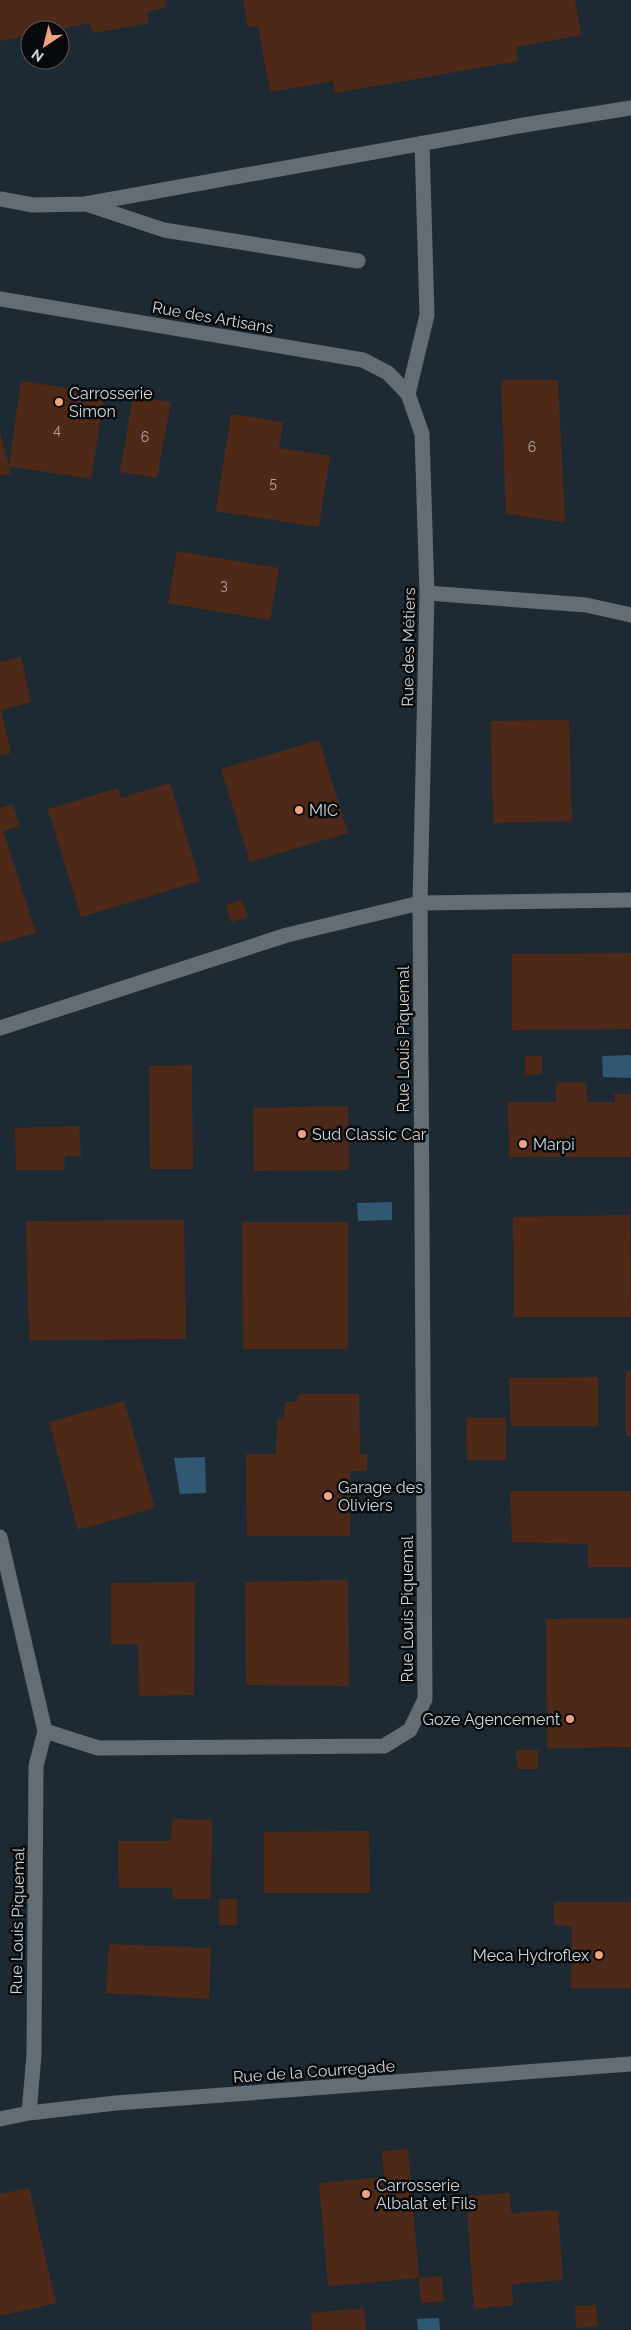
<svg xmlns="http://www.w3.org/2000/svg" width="631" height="2330" font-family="Raleway,sans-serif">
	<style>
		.built { fill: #1e2a33; fill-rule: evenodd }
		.water { fill: #305872 }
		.building { fill: #4f2918 }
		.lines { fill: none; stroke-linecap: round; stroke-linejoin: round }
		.lane { stroke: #636d73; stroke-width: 15 }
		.street { stroke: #636d73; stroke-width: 15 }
		.poi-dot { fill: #f2a17e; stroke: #070a0c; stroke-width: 2 }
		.labels { text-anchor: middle; stroke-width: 5; stroke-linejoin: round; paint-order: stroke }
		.number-label { font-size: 14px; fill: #b0aaa9 }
		.street-label { font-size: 16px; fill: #d0d5d9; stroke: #070a0c }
		.poi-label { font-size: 16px; fill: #d0d5d9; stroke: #070a0c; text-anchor: start }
	</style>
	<rect width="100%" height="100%" fill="#192126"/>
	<path class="built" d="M 0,0 L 631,0 L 631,2330 L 0,2330 ZM 30,30 L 60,30 L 60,60 L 30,60 Z"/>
	<path class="water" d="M 631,1055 L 631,1078 L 603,1077 L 602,1056 Z
		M 392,1202 L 392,1220 L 358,1221 L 357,1203 Z
		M 205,1457 L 206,1493 L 180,1494 L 174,1458 Z
		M 439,2318 L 440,2330 L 418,2330 L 417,2319 Z"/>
	<path class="building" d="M 0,0 L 165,0 L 167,7 L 147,12 L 149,23 L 93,33 L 90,23 L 57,30 L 30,30 L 30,35 L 0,41 Z
		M 243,0 L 575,0 L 581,35 L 516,47 L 518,61 L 335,93 L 333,81 L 270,92 L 258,26 L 248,28 Z
		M 501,380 L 558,380 L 565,522 L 506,514 Z
		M 21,381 L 105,394 L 91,479 L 9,466 Z
		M 133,396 L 171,402 L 157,478 L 120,472 Z
		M 231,414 L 283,422 L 279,448 L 330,456 L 319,527 L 216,511 Z
		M 0,431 L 11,474 L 0,476 Z
		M 177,551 L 279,568 L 270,620 L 168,603 Z
		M 21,657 L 31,702 L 1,710 L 11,753 L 0,755 L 0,662 Z
		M 569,720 L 572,821 L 493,823 L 491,721 Z
		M 319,740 L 348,833 L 250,862 L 221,769 Z
		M 170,783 L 200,881 L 81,917 L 48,809 L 118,788 L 121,798 Z
		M 12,804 L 20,826 L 3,831 L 36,933 L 0,943 L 0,808 Z
		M 242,900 L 248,917 L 231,922 L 226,905 Z
		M 631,953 L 631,1029 L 512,1030 L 512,954 Z
		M 525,1056 L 542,1056 L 542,1074 L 525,1075 Z
		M 192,1065 L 193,1169 L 150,1169 L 149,1066 Z
		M 586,1082 L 587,1102 L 615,1102 L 614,1094 L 631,1094 L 631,1157 L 509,1157 L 508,1102 L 556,1102 L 556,1083 Z
		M 348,1106 L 349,1170 L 254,1171 L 253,1108 Z
		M 79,1126 L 81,1156 L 65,1156 L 64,1170 L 16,1170 L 15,1128 Z
		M 630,1215 L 631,1317 L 514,1317 L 513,1217 Z
		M 184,1220 L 186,1339 L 29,1340 L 26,1221 Z
		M 242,1222 L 348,1222 L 348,1349 L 243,1349 Z
		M 626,1371 L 631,1371 L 631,1436 L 626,1436 Z
		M 598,1377 L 598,1426 L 511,1426 L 509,1378 Z
		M 298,1394 L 359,1394 L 360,1454 L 367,1454 L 367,1471 L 350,1471 L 350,1536 L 247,1536 L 246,1454 L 276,1454 L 277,1419 L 284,1419 L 285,1402 L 297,1402 Z
		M 124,1401 L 155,1508 L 78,1530 L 49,1422 Z
		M 466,1418 L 506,1418 L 506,1460 L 467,1460 Z
		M 510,1491 L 631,1491 L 631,1567 L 588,1567 L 588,1544 L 512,1542 Z
		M 348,1580 L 349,1686 L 246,1685 L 245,1582 Z
		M 195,1582 L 194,1695 L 139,1696 L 138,1644 L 111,1644 L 111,1583 Z
		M 631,1618 L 631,1747 L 547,1748 L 546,1619 Z
		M 516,1750 L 538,1750 L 538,1769 L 517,1769 Z
		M 172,1819 L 212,1820 L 211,1899 L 173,1899 L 172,1888 L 119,1888 L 118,1841 L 171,1841 Z
		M 369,1831 L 370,1893 L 264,1893 L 264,1832 Z
		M 219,1899 L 237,1899 L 237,1925 L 219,1925 Z
		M 554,1902 L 631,1902 L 631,1988 L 571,1988 L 572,1926 L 554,1925 Z
		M 109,1944 L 211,1948 L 209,1999 L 106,1993 Z
		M 408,2149 L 419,2278 L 328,2286 L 319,2183 L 384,2177 L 382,2151 Z
		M 29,2188 L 56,2303 L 0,2316 L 0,2194 Z
		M 510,2193 L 511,2213 L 558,2210 L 563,2280 L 512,2284 L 513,2305 L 474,2309 L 466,2196 Z
		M 442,2276 L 444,2301 L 421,2303 L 419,2278 Z
		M 596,2305 L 598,2326 L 576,2328 L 575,2306 Z
		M 364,2308 L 366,2330 L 312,2330 L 311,2313 Z"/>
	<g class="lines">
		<path class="lane" d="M 0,199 L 33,205 L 85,204 L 524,125 L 631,108
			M 86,204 L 164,230 L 358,261
			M 408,394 L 427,315 L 422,143
			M 427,593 L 586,605 L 631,615"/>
		<path class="street" d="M 0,299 L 363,360 L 388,373 L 408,394 L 422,434 L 427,593 L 420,903 L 425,1699 L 410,1730 L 384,1746 L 98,1748 L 45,1731
			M 0,1028 L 287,935 L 420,903 L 631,900
			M 0,1537 L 45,1731 L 36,1766 L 34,2055 L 29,2113
			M 0,2119 L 29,2113 L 116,2103 L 631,2064"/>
	</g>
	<g class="poi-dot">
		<circle cx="59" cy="402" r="5"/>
		<circle cx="299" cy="810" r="5"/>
		<circle cx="302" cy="1134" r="5"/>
		<circle cx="523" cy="1144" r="5"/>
		<circle cx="328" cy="1496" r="5"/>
		<circle cx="570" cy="1719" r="5"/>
		<circle cx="599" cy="1955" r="5"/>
		<circle cx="366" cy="2194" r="5"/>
	</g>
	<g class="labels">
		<g class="number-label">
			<text x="57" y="435">4</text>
			<text x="145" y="442">6</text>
			<text x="532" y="452">6</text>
			<text x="273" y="488">5</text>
			<text x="224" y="590">3</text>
		</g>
		<g class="street-label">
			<text transform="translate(213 317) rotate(10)" y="6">Rue des Artisans</text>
			<text transform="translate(408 647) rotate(-89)" y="6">Rue des Métiers</text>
			<text transform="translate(403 1039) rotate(-90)" y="6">Rue Louis Piquemal</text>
			<text transform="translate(407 1609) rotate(-90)" y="6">Rue Louis Piquemal</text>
			<text transform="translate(17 1921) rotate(-89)" y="6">Rue Louis Piquemal</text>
			<text transform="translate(314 2071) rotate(-4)" y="6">Rue de la Courregade</text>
		</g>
		<g class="poi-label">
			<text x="69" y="399">Carrosserie<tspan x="69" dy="18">Simon</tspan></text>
			<text x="309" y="816">MIC</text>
			<text x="312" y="1140">Sud Classic Car</text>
			<text x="533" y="1150">Marpi</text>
			<text x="338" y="1493">Garage des<tspan x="338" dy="18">Oliviers</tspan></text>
			<text x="560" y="1725" text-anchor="end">Goze Agencement</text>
			<text x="589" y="1961" text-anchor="end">Meca Hydroflex</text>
			<text x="376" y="2191">Carrosserie<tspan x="376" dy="18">Albalat et Fils</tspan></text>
		</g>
	</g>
	<g transform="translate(45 45) rotate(215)"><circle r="24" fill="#070a0c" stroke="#575b5e"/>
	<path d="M0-4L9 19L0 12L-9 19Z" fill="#f2a17e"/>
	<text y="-8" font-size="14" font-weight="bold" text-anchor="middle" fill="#d0d5d9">N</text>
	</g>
</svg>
